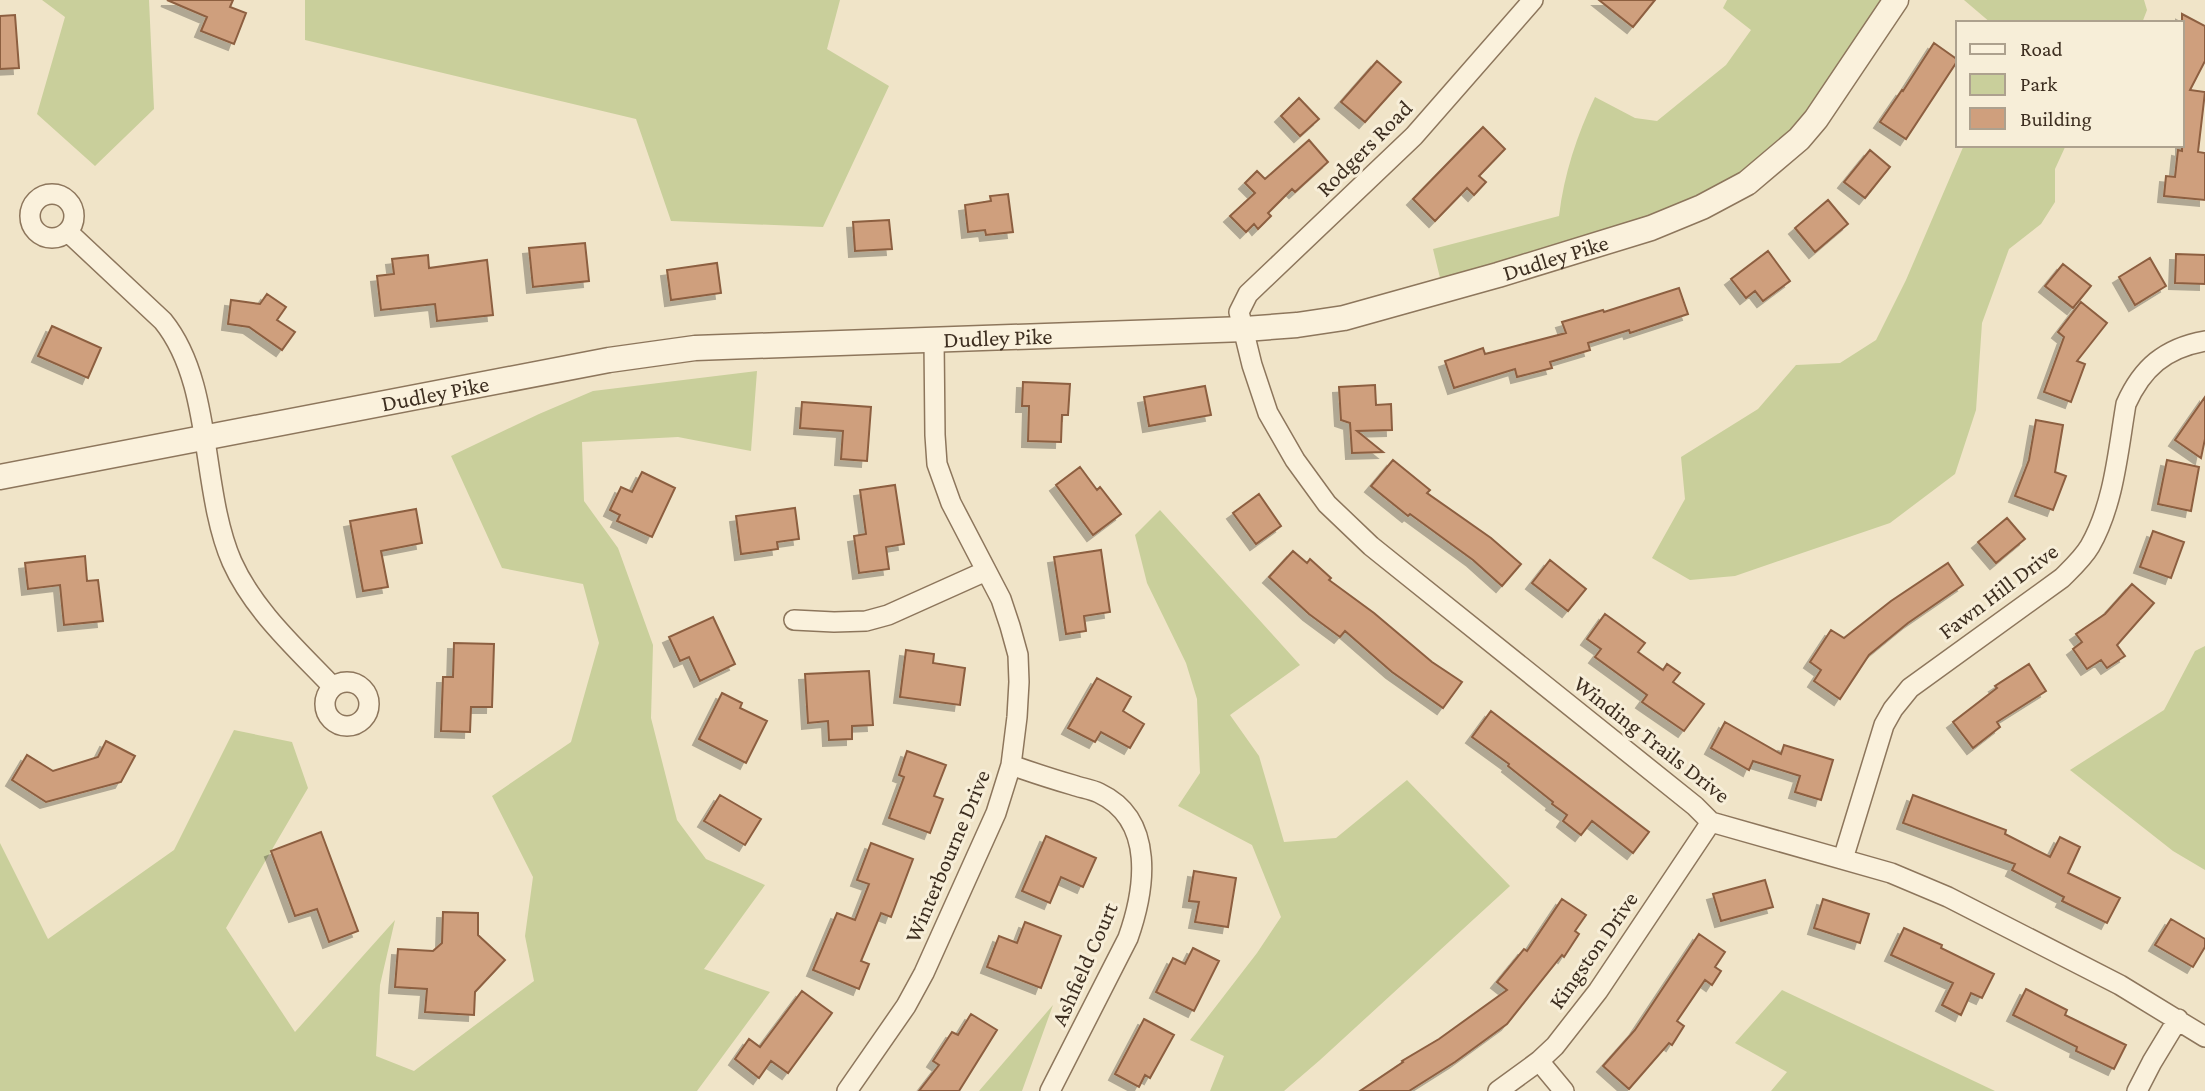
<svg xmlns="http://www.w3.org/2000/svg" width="2205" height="1091" font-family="'Crimson Pro',serif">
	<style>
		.green { fill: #c9cf9b }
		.building { fill: #cf9f7d; stroke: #8d5f41; stroke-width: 2; filter: url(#shadow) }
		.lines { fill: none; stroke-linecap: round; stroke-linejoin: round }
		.minor-casing { stroke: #8d765c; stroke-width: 22 }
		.tertiary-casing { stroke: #8d765c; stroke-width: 27 }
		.minor { stroke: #faf1dc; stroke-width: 19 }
		.tertiary { stroke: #faf1dc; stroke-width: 24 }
		.labels { text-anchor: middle; stroke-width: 6; stroke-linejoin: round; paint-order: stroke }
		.street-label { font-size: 23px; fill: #3d2e20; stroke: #f7eed8 }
	</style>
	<defs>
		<filter id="shadow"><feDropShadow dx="-6" dy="6" stdDeviation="0" flood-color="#0004"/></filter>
	</defs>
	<rect width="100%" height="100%" fill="#f0e4c8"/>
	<path class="green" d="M 42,0 L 149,0 L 154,109 L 95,166 L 37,114 L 65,17 Z
		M 305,0 L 840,0 L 827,49 L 889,86 L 823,227 L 671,221 L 636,119 L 305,40 Z
		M 1727,0 L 1896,0 L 1816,119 L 1747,183 L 1443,290 L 1433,249 L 1559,216 C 1564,174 1577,135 1595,97 L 1635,118 L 1657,121 L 1726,65 L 1751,30 L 1723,8 Z
		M 1964,0 L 2144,0 L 2147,10 L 2142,23 L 1991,23 Z
		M 1964,145 L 2066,145 L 2055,169 L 2055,202 L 2041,224 L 2009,249 L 1982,323 L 1976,410 L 1955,474 L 1890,523 L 1735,576 L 1690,580 L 1652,558 L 1685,499 L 1681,457 L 1758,409 L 1796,365 L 1840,363 L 1876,340 L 1906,280 Z
		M 757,371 L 751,451 L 678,437 L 582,442 L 584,501 L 618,548 L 653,645 L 651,718 L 677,820 L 706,859 L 765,885 L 704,969 L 770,992 L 697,1091 L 0,1091 L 0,843 L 48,939 L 174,850 L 234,730 L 292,742 L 308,788 L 226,928 L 295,1032 L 395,920 L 380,985 L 376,1056 L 414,1071 L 534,981 L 525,936 L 533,877 L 492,796 L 571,742 L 599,643 L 583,584 L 502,568 L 451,456 L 539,414 L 593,391 Z
		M 1160,510 L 1300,665 L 1230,715 L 1259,756 L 1284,842 L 1336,838 L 1407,780 L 1510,886 L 1320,1060 L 1284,1091 L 1210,1091 L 1224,1056 L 1190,1040 L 1257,953 L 1281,917 L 1252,845 L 1178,806 L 1200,773 L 1197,699 L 1186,663 L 1147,583 L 1135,535 Z
		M 2205,646 L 2205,870 L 2173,851 L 2070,770 L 2164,710 L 2195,651 Z
		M 1782,990 L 1995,1091 L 1771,1091 L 1787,1072 L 1735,1043 Z
		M 1053,1005 L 1022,1091 L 979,1091 Z"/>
	<path class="building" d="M 167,0 L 233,0 L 230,7 L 246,13 L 234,44 L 201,31 L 207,17 Z
		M 1599,0 L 1655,0 L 1633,27 Z
		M 2182,14 L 2205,26 L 2205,61 L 2190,90 L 2205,92 L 2198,152 L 2205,153 L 2205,200 L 2164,196 L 2166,176 L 2175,177 L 2178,150 L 2182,151 Z
		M 15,15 L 19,68 L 0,69 L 0,16 Z
		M 1934,43 L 1958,60 L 1906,139 L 1880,122 L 1902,90 L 1903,91 Z
		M 1377,61 L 1401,82 L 1365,122 L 1341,102 Z
		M 1299,98 L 1319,119 L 1300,136 L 1281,116 Z
		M 1483,127 L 1505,149 L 1479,176 L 1486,182 L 1474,195 L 1467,188 L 1435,221 L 1413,199 Z
		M 1309,140 L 1328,162 L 1295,192 L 1292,189 L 1268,213 L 1271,216 L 1258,229 L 1254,224 L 1246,232 L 1230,216 L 1255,193 L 1245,183 L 1257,171 L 1265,179 Z
		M 1870,150 L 1890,167 L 1865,198 L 1844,182 Z
		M 1008,194 L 1013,232 L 986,235 L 985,230 L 968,232 L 965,205 L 991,201 L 990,196 Z
		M 1828,200 L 1848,224 L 1815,252 L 1795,228 Z
		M 889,220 L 892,249 L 855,251 L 853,222 Z
		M 585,243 L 589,281 L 533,287 L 529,248 Z
		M 1768,251 L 1790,281 L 1763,301 L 1755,291 L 1746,298 L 1731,279 Z
		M 2176,254 L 2205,255 L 2205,284 L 2175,283 Z
		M 428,255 L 429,268 L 487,260 L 493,315 L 437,321 L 435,304 L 381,310 L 377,276 L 394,274 L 392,259 Z
		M 2150,258 L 2166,286 L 2135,305 L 2119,277 Z
		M 717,263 L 721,293 L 671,300 L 667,270 Z
		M 2063,264 L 2091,286 L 2073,308 L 2045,286 Z
		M 1679,288 L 1688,314 L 1630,333 L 1629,330 L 1588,343 L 1590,350 L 1550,362 L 1552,368 L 1517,377 L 1515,369 L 1454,388 L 1445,361 L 1483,348 L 1485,354 L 1566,333 L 1562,322 L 1603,310 L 1604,312 Z
		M 267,294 L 286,307 L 277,320 L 295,332 L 282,350 L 249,327 L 228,324 L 231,300 L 260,304 Z
		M 2081,302 L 2107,323 L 2077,361 L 2085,364 L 2071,402 L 2044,392 L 2064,337 L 2058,332 Z
		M 52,326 L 101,348 L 88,378 L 38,356 Z
		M 1023,382 L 1070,384 L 1068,415 L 1062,415 L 1061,442 L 1028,441 L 1029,406 L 1022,406 Z
		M 1375,385 L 1376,405 L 1391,404 L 1392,430 L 1357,431 L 1383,452 L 1352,453 L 1350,423 L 1341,420 L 1339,387 Z
		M 1205,386 L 1211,415 L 1149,426 L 1144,397 Z
		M 2205,397 L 2205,439 L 2201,458 L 2175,440 Z
		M 802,402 L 871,407 L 867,461 L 841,459 L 843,431 L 800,428 Z
		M 2036,420 L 2063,425 L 2055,472 L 2066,476 L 2053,510 L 2015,496 L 2029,460 Z
		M 1393,460 L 1430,490 L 1427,493 L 1491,538 L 1521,564 L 1502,586 L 1473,560 L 1410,514 L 1408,516 L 1371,486 Z
		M 2167,460 L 2199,467 L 2191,511 L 2158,504 Z
		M 1080,467 L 1097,490 L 1100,487 L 1121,514 L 1093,535 L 1056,485 Z
		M 642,472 L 675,488 L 652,537 L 617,521 L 620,515 L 610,510 L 621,487 L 632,492 Z
		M 895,485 L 904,544 L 886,547 L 889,569 L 859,573 L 854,536 L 866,534 L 860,490 Z
		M 1259,494 L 1281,526 L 1256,544 L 1233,513 Z
		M 795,508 L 799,539 L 777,542 L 778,549 L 741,554 L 736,516 Z
		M 416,509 L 422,543 L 381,551 L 388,587 L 363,591 L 350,521 Z
		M 2007,518 L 2025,539 L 1996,563 L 1978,542 Z
		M 2153,531 L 2184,542 L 2171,578 L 2140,567 Z
		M 1101,550 L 1110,612 L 1084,616 L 1086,631 L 1066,634 L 1054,557 Z
		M 1293,551 L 1307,563 L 1310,559 L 1331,578 L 1329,580 L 1374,613 L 1432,662 L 1462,682 L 1443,708 L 1392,672 L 1345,631 L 1340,637 L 1309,614 L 1269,577 Z
		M 85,556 L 87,581 L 98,580 L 103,621 L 64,625 L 60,585 L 28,589 L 25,563 Z
		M 1550,560 L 1586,589 L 1568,611 L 1532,583 Z
		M 1948,563 L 1963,585 L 1908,623 L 1869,655 L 1840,699 L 1814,681 L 1821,670 L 1810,662 L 1831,630 L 1844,638 L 1891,601 Z
		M 2132,584 L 2154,603 L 2117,645 L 2125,656 L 2107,668 L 2101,660 L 2087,669 L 2073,649 L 2082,642 L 2076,634 L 2105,614 Z
		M 1605,614 L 1645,643 L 1638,652 L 1663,670 L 1667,664 L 1680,673 L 1673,682 L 1704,704 L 1684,731 L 1642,702 L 1647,695 L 1595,657 L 1601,649 L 1587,639 Z
		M 713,617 L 735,664 L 700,681 L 689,657 L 680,661 L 669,637 Z
		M 454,643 L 494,644 L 492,707 L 471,707 L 470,732 L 441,731 L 443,677 L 453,677 Z
		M 906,650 L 934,654 L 933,663 L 965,668 L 960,705 L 900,697 Z
		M 2029,664 L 2046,691 L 1997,722 L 2000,727 L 1973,748 L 1953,722 L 1997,688 L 1995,686 Z
		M 869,671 L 873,725 L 852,726 L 852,739 L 829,740 L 828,721 L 808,723 L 805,674 Z
		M 1097,678 L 1131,697 L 1123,711 L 1144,724 L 1130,748 L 1101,732 L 1095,742 L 1068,728 Z
		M 722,693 L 742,703 L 740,708 L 767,721 L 746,763 L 699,739 Z
		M 1491,711 L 1649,832 L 1633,853 L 1592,821 L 1581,835 L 1563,821 L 1567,815 L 1552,804 L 1553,802 L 1508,766 L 1509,764 L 1472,737 Z
		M 1725,722 L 1781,754 L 1784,745 L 1833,760 L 1821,800 L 1795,792 L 1800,776 L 1753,761 L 1749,770 L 1711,748 Z
		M 106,741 L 135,756 L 121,782 L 46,802 L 12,780 L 27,755 L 53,771 L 98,757 Z
		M 907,751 L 946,765 L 934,796 L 943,799 L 930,833 L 889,818 L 904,777 L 899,775 Z
		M 720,795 L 761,819 L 745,845 L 704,821 Z
		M 1913,795 L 2006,830 L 2005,834 L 2050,857 L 2060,837 L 2080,847 L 2068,873 L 2120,898 L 2107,923 L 2062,901 L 2064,897 L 2012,870 L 2015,864 L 1903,823 Z
		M 321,832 L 358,931 L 329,942 L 317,909 L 295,916 L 271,851 Z
		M 1046,836 L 1096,858 L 1083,887 L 1061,877 L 1050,903 L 1022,891 Z
		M 871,843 L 913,859 L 891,917 L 881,913 L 861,961 L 869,964 L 859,989 L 813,970 L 837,913 L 855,920 L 869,884 L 857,880 Z
		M 1194,871 L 1236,878 L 1228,927 L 1195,922 L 1199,902 L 1189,901 Z
		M 1765,880 L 1773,907 L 1721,921 L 1713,894 Z
		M 1562,899 L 1586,915 L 1575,931 L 1579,934 L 1564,957 L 1562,955 L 1507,1024 L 1455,1062 L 1409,1091 L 1360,1091 L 1403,1062 L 1402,1061 L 1439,1039 L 1507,990 L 1497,982 L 1524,949 L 1527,951 Z
		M 1823,899 L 1869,914 L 1860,943 L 1814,928 Z
		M 443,912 L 478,913 L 478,935 L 505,960 L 475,992 L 474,1015 L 425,1012 L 427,989 L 395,987 L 398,949 L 433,951 L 442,943 Z
		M 2171,919 L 2205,939 L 2205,947 L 2193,967 L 2155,945 Z
		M 1025,922 L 1061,936 L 1041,988 L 987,967 L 999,936 L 1017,943 Z
		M 1904,928 L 1942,945 L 1941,948 L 1994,974 L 1982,998 L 1971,993 L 1961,1015 L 1942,1005 L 1953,983 L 1891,955 Z
		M 1699,934 L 1725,952 L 1715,967 L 1721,971 L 1712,985 L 1705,980 L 1677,1021 L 1684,1026 L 1672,1045 L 1669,1043 L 1629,1089 L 1603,1066 L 1635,1030 Z
		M 1193,948 L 1219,961 L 1194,1011 L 1156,992 L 1173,958 L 1185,964 Z
		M 2026,989 L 2067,1010 L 2065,1015 L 2126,1045 L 2114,1069 L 2076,1051 L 2077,1047 L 2013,1015 Z
		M 802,991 L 832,1013 L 788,1073 L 771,1061 L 759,1078 L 735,1059 L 749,1039 L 760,1047 Z
		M 971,1014 L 997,1030 L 959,1091 L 919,1091 L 939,1065 L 933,1061 L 952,1032 L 958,1035 Z
		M 1144,1019 L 1174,1035 L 1150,1078 L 1145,1075 L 1139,1087 L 1115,1074 Z"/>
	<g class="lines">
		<g class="minor-casing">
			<path id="minor" d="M 1533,0 L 1414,136 L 1248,294 L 1239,312 L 1252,365 L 1268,413 L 1295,460 L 1327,504 L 1371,546 L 1695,806 L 1711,822 L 1891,873 L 1948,897 L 2120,985 L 2205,1037
				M30 216a22 22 0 1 1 44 0a22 22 0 1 1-44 0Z
				M 68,232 L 163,321 C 214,384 200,489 232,562 C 254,611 297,649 333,687
				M 794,620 L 834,622 L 866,621 L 888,615 L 986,571
				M325 704a22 22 0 1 1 44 0a22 22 0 1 1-44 0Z
				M 1011,765 C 1031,772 1052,779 1073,785 C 1081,788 1091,789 1099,793 C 1156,820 1145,890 1128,938 L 1050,1091
				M 1843,859 L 1884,725 L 1893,709 L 1910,688 L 2062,578 C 2072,568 2083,558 2090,546 C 2114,504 2118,451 2126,404 C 2142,368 2165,348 2205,341
				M 1539,1061 L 1564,1091
				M 847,1091 L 906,1006 L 924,973 L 996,813 L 1011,765 L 1017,717 L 1019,682 L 1018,655 L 1010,626 L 1001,599 L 951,503 L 937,464 L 935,435 L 934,340
				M 1498,1091 L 1539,1061 L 1555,1046 L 1598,991 L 1711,822
				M 2137,1091 L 2152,1062 L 2178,1019"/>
		</g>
		<g class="tertiary-casing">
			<g id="tertiary">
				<path id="s1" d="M 0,477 L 609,360 L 695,348 L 1245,329 L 1297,325 L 1344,318 L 1498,275 L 1651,228 L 1702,207 L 1747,183 L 1799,139 L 1816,119 L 1896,0"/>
			</g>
		</g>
		<use href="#minor" class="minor"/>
		<use href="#tertiary" class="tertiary"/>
	</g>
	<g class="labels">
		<g class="street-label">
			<text transform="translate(1364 148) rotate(-45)" y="8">Rodgers Road</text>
			<text dy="8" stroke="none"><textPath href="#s1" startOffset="1577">Dudley Pike</textPath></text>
			<text dy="8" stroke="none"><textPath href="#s1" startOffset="1010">Dudley Pike</textPath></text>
			<text dy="8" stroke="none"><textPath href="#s1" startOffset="443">Dudley Pike</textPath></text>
			<text transform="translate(1998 591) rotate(-37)" y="8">Fawn Hill Drive</text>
			<text transform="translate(1652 739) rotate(38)" y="8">Winding Trails Drive</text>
			<text transform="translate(947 856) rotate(-67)" y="8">Winterbourne Drive</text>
			<text transform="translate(1593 950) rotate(-55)" y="8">Kingston Drive</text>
			<text transform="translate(1084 964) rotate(-66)" y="8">Ashfield Court</text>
		</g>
	</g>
	<rect x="1956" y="21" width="228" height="126" fill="#f7eed8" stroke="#ada18e" stroke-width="2"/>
	<rect x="1970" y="44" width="35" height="10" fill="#faf1dc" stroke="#ada18e" stroke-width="2"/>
	<text x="2020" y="56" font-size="21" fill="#3d2e20">Road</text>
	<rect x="1970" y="74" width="35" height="21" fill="#c9cf9b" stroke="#ada18e" stroke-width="2"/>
	<text x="2020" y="91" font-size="21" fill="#3d2e20">Park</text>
	<rect x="1970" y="108" width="35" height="21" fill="#cf9f7d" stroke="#ada18e" stroke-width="2"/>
	<text x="2020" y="126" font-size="21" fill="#3d2e20">Building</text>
</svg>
